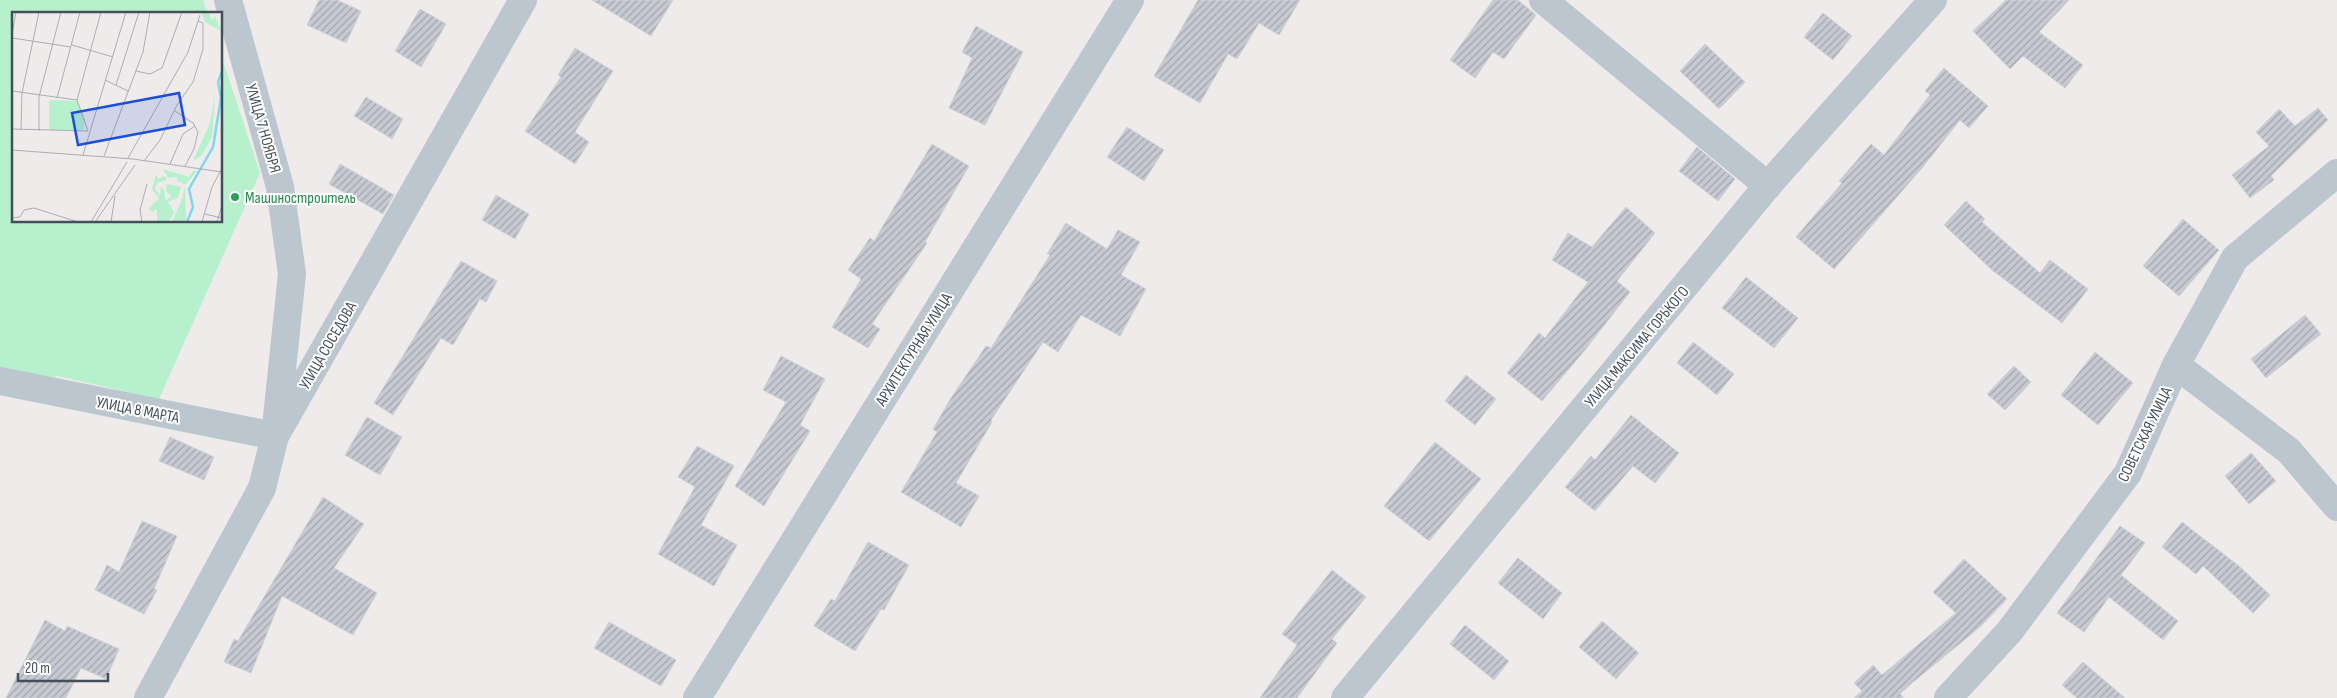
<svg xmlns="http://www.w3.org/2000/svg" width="2337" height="698" font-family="'Sofia Sans Condensed',sans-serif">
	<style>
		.grass { fill: #b6f0cd }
		.building { fill: url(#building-hatch); stroke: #cfd1d8 }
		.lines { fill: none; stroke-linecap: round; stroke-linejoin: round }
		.minor { stroke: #bbc6cf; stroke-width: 28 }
		.leisure-dot { fill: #2e9e5b; stroke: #fff; stroke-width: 2 }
		.labels { text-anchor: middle; stroke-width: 4; stroke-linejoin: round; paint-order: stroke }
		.street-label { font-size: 16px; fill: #434f5a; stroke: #fff }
		.leisure-label { font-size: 16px; fill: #27864d; stroke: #fff; text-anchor: start }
		.inset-river { fill: none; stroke: #80d6f0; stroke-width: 2.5 }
		.inset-road { fill: none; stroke: #aaadb1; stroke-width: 1 }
		.view { fill: #1d4ed8; fill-opacity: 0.15; stroke: #1d4ed8; stroke-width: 2.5 }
		.inset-edge { fill: none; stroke: #434f5a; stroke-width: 2.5 }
	</style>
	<defs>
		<pattern id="building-hatch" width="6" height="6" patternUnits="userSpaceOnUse" patternTransform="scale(1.25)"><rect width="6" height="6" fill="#c7cad2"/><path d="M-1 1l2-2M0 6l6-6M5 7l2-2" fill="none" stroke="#a3a6ad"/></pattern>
	</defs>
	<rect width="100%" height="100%" fill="#efebeb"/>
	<path class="grass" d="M 0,0 L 203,0 L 208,14 L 14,14 L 14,221 L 221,221 L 221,55 L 260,173 L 159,399 L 57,376 L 33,387 L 0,379 Z"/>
	<path class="building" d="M 319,0 L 337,0 L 361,11 L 346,43 L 307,25 Z
		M 592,0 L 673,0 L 651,36 Z
		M 1198,0 L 1300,0 L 1279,35 L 1259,23 L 1237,59 L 1228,54 L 1200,103 L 1154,76 Z
		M 1493,0 L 1518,0 L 1536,15 L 1504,59 L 1493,52 L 1475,78 L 1450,60 Z
		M 2006,0 L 2069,0 L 2039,32 L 2083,65 L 2065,88 L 2023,56 L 2010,69 L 1973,31 Z
		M 420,9 L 446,24 L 421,67 L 395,51 Z
		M 1823,13 L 1852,36 L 1833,60 L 1804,37 Z
		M 976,26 L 1023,52 L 985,125 L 949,108 L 972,58 L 962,52 Z
		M 1705,44 L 1745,82 L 1719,109 L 1680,71 Z
		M 575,48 L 613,71 L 575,132 L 589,142 L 575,164 L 525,131 L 561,77 L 558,75 Z
		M 1944,68 L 1988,106 L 1969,128 L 1960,120 L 1922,168 L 1834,269 L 1796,237 L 1842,183 L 1839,181 L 1871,144 L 1884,155 L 1930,95 L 1925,91 Z
		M 366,97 L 403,119 L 392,139 L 354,116 Z
		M 2318,108 L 2328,120 L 2271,176 L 2274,180 L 2250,198 L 2232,175 L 2269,146 L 2256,132 L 2279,109 L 2295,126 Z
		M 1127,127 L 1164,150 L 1144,181 L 1107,157 Z
		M 932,144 L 969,166 L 925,242 L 927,243 L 872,324 L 880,329 L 868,348 L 832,327 L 861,279 L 848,270 L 870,238 L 874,241 Z
		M 1697,147 L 1735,179 L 1718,201 L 1679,171 Z
		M 340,164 L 394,195 L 383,214 L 329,184 Z
		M 496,195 L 529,214 L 515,239 L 482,220 Z
		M 1966,201 L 1985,219 L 1982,222 L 2040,273 L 2050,260 L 2088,289 L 2062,323 L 1992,270 L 1944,225 Z
		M 1626,207 L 1655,233 L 1617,281 L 1630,292 L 1585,350 L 1542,401 L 1507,373 L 1539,333 L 1545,338 L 1588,282 L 1552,260 L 1568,233 L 1592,247 Z
		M 2183,219 L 2219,250 L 2179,296 L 2143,266 Z
		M 1066,223 L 1107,249 L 1118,230 L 1140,242 L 1121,275 L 1146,289 L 1120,336 L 1081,315 L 1058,352 L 1043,342 L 991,420 L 992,422 L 956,483 L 979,496 L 961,527 L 901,492 L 937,432 L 933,429 L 951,398 L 986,346 L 991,348 L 1050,255 L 1047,254 Z
		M 461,261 L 497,281 L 486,302 L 480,299 L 453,345 L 441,338 L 393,415 L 374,403 Z
		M 1746,277 L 1798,318 L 1774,348 L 1722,308 Z
		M 2305,315 L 2321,334 L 2266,378 L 2251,359 Z
		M 1693,342 L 1734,374 L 1717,395 L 1677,363 Z
		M 2095,352 L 2133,383 L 2098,425 L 2061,395 Z
		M 781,356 L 825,379 L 800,425 L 810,431 L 764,506 L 735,486 L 786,402 L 763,390 Z
		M 2014,366 L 2031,382 L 2005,410 L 1987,394 Z
		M 1466,375 L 1496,399 L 1475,425 L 1445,401 Z
		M 1631,415 L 1679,453 L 1655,483 L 1633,466 L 1595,511 L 1565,487 L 1591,456 L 1595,460 Z
		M 367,417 L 402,437 L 380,475 L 345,455 Z
		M 170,437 L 214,457 L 204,480 L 159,461 Z
		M 1435,442 L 1481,479 L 1429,541 L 1384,506 Z
		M 697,446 L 734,466 L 701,525 L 737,545 L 714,586 L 658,554 L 695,487 L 678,477 Z
		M 2251,453 L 2276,481 L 2249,504 L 2225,476 Z
		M 323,497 L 364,524 L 334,568 L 377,593 L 353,635 L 282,596 L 251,673 L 224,662 L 234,639 L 238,641 Z
		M 142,521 L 177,536 L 154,589 L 157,590 L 144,614 L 95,590 L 107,565 L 119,572 Z
		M 2182,522 L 2239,566 L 2270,595 L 2253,613 L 2203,566 L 2196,574 L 2162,547 Z
		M 2120,526 L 2145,543 L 2121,575 L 2178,621 L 2163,640 L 2109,597 L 2084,632 L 2057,613 Z
		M 868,542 L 909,565 L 884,610 L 881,609 L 855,651 L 814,626 L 831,599 L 835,601 Z
		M 1518,558 L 1562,593 L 1543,619 L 1498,583 Z
		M 1964,559 L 2007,599 L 1980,627 L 1912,683 L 1900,694 L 1904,698 L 1854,698 L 1862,691 L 1854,683 L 1873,665 L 1882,675 L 1956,613 L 1933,592 Z
		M 1332,570 L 1366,597 L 1332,639 L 1337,643 L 1297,698 L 1260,698 L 1297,645 L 1282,634 Z
		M 45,620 L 65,631 L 67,626 L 119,649 L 106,679 L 81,668 L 66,698 L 6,698 Z
		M 1602,621 L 1639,653 L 1616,679 L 1579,647 Z
		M 609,622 L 676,660 L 661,686 L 594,648 Z
		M 1465,625 L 1509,661 L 1494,680 L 1450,644 Z
		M 2083,662 L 2125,698 L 2077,698 L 2062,685 Z"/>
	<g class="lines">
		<path class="minor" d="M 1543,0 L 1768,186
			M 2176,365 L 2289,451 L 2337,507
			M 0,381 L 275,436 L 292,274 L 280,187 L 228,0
			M 148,698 L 262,488 L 275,436 L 523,0
			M 697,698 L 1130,0
			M 1345,698 L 1769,184 L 1933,0
			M 1948,698 L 2009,632 L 2128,473 L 2176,365 L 2235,258 L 2337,173"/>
	</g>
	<circle class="leisure-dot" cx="235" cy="197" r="5"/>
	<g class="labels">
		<g class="street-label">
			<text transform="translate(264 128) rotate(74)" y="6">УЛИЦА 7 НОЯБРЯ</text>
			<text transform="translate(327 345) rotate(-60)" y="6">УЛИЦА СОСЕДОВА</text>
			<text transform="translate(1636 346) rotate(-50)" y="6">УЛИЦА МАКСИМА ГОРЬКОГО</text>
			<text transform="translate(913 349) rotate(-58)" y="6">АРХИТЕКТУРНАЯ УЛИЦА</text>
			<text transform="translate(138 409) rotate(11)" y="6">УЛИЦА 8 МАРТА</text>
			<text transform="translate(2144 434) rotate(-64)" y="6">СОВЕТСКАЯ УЛИЦА</text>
		</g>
		<g class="leisure-label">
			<text x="245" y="203">Машиностроитель</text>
		</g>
	</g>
	<g transform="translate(12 12)">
		<rect width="210" height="210" fill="#efebeb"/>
		<path d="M 37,88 L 65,89 L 73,107 L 71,118 L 37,118 Z" fill="#b6f0cd"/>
		<path d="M 189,0 L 197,1 L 200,8 L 203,4 L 209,19 L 193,10 ZM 203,82 L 200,125 L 190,143 L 181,149 L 198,111 ZM 151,157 L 177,165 L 181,159 L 185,159 L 173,173 L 165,169 L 165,165 L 156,166 ZM 144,162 L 146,167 L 152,164 L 155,168 L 145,171 L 143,177 L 148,183 L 149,175 L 152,178 L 154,189 L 159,184 L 154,179 L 155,172 L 169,175 L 166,186 L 156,190 L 162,200 L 157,210 L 145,210 L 145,197 L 140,200 L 137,196 L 147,187 L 140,177 ZM 173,174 L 174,208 L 160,210 L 170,187 Z" fill="#b6f0cd"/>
		<path class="inset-river" d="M 175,210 L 181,195 L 177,177 L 201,135 L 209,86 L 206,70 L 210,59"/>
		<path class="inset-road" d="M 0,22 L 4,0M 0,26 L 59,35M 60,33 L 101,45M 124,59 L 138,62 L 150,56 L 170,0M 93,68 L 116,79M 104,73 L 127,0M 0,79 L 65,88M 45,86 L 68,0M 163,99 L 181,111 L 186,120 L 182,137 L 173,154M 0,117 L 76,119 L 65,88 L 89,0M 9,118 L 10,81 L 27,0M 27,119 L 27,85 L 49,0M 0,138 L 121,147 L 210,160M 71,143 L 114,0M 92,144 L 131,40 L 138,0M 116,146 L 176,40 L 188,3M 132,149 L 148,128 L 165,93 L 181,70 L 191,37 L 191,11 L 186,9M 158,152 L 171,122 L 183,114M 193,202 L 210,206M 0,206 L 8,205 L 12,198 L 22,196 L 66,210M 79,210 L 115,150M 83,210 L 123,153M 99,210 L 103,184M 130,210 L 128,198 L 135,172M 190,210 L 200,175 L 210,156M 205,210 L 210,193"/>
		<path class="view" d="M 167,81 L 173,113 L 66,133 L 60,101 Z"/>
		<rect width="210" height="210" class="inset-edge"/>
	</g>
	<path d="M18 673v8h90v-8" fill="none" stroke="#434f5a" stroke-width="2.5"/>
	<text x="25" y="673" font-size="15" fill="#434f5a" stroke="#ffffff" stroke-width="4" paint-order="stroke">20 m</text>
</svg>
